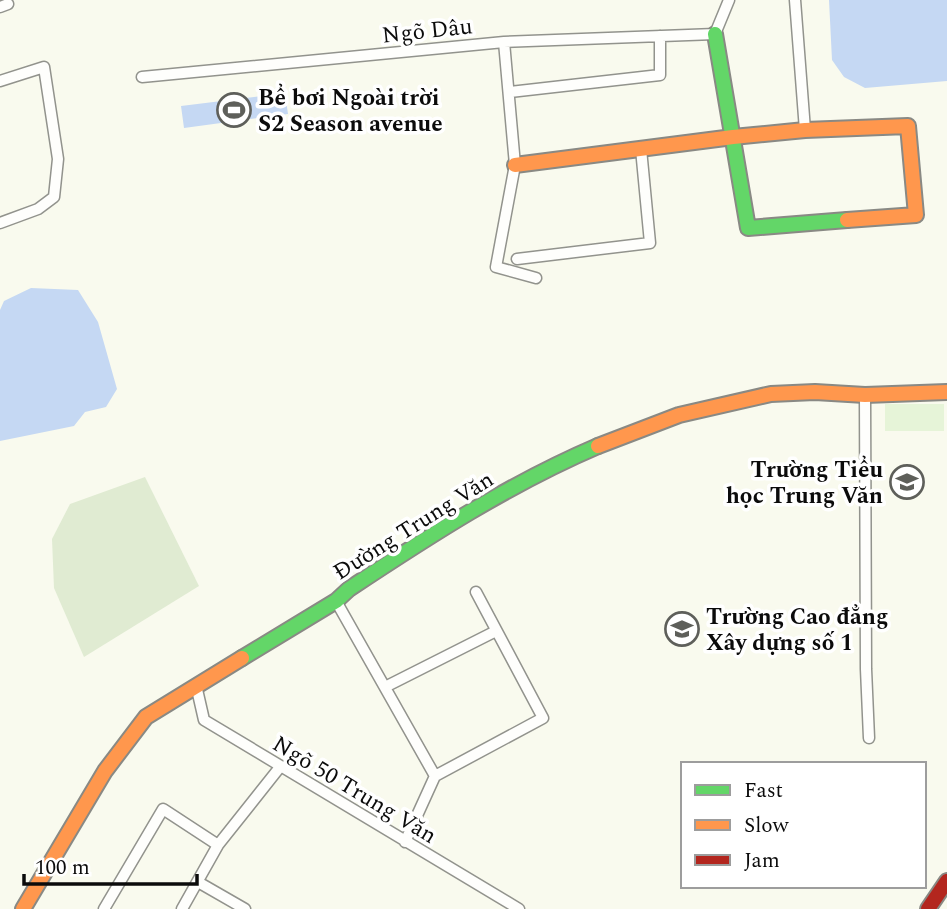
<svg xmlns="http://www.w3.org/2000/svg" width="947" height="909" font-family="Spectral,serif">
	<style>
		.cemetery { fill: #e0ebd2 }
		.pitch { fill: #e6f4d8 }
		.water { fill: #c5d8f3 }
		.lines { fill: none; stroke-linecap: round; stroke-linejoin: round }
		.street-casing { stroke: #92938d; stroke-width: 13 }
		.fast-casing { stroke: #898984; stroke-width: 18 }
		.slow-casing { stroke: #898984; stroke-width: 18 }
		.jam-casing { stroke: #898984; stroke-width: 18 }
		.street { stroke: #fefefc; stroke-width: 10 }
		.fast { stroke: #63d668; stroke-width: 14 }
		.slow { stroke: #ff974d; stroke-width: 14 }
		.jam { stroke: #b3261e; stroke-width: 14 }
		.labels { text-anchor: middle; stroke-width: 7; stroke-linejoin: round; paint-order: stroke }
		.street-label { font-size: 23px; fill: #0b0b0b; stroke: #fff }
		.poi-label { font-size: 23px; font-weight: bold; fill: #0b0b0b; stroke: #fff; text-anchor: start }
	</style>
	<rect width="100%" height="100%" fill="#f9faee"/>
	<path class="cemetery" d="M 145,477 L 199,586 L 84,657 L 54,588 L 52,539 L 70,504 Z"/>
	<path class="pitch" d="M 885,404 L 944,404 L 944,431 L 885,431 Z"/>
	<path class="water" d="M 829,0 L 947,0 L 947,81 L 865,88 L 844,77 L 832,60 Z
		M 285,93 L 288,114 L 184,128 L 181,106 Z
		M 31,288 L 78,290 L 98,322 L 117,389 L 106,407 L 85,412 L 74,426 L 0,441 L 0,310 L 4,301 Z"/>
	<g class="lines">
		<g class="street-casing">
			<path id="street" d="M 795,0 L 805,130
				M 0,7 L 8,4
				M 504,42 L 515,165 L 496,267 L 536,278
				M 142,77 L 504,42 L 715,34 L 729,0
				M 0,81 L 44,67 L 58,159 L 54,197 L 38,209 L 0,223
				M 510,92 L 660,75 L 660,36
				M 517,259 L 650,243 L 641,149
				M 865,395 L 866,669 L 869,738
				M 336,601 L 435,776
				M 196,685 L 204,720 L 519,909
				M 385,687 L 496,631
				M 405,842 L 435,776 L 543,718 L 476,592
				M 198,882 L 245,909
				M 104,909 L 163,809 L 218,845
				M 182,909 L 218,845 L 280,767"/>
		</g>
		<g class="fast-casing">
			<path id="fast" d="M 715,34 L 748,228 L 847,220
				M 242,658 L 336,601 L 349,589 C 429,536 509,484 598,446"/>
		</g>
		<g class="slow-casing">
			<path id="slow" d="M 515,165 L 733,137 L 805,130 L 908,126 L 916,215 L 847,220
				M 598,446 L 679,415 L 771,394 L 815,392 L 865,395 L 947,392
				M 23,909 L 105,771 L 146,717 L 242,658"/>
		</g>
		<g class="jam-casing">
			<path id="jam" d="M 928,909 L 947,881"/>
		</g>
		<use href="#street" class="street"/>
		<use href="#fast" class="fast"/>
		<use href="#slow" class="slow"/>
		<use href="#jam" class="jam"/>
	</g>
	<defs>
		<g id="stadium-ring" transform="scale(1.75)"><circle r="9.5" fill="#fff" stroke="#5e5f5a" stroke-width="1.5"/><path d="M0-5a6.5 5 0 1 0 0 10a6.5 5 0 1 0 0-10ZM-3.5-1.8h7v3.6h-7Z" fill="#5e5f5a"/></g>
		<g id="school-ring" transform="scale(1.75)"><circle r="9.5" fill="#fff" stroke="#5e5f5a" stroke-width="1.5"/><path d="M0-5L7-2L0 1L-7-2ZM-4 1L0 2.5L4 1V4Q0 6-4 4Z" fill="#5e5f5a"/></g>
		<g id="university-ring" transform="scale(1.75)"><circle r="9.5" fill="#fff" stroke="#5e5f5a" stroke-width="1.5"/><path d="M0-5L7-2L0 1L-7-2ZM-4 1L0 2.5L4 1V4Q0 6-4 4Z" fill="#5e5f5a"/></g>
	</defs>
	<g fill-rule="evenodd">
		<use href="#stadium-ring" x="234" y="110"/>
		<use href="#school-ring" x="907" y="482"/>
		<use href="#university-ring" x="682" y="629"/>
	</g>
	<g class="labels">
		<g class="street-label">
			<text transform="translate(427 30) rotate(-6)" y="8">Ngõ Dâu</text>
			<text transform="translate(413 525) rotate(-32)" y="8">Đường Trung Văn</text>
			<text transform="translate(355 789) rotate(31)" y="8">Ngõ 50 Trung Văn</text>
		</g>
		<g class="poi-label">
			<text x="258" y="105">Bể bơi Ngoài trời<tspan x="258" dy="26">S2 Season avenue</tspan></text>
			<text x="883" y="477" text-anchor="end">Trường Tiểu<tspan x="883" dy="26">học Trung Văn</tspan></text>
			<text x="706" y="624">Trường Cao đẳng<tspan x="706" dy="26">Xây dựng số 1</tspan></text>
		</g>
	</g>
	<rect x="681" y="762" width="245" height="126" fill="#ffffff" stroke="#9d9d9d" stroke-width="2"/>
	<rect x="695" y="785" width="35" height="10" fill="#63d668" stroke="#9d9d9d" stroke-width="2"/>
	<text x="744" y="797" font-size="21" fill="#0b0b0b">Fast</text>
	<rect x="695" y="820" width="35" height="10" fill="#ff974d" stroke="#9d9d9d" stroke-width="2"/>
	<text x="744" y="832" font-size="21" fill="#0b0b0b">Slow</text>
	<rect x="695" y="855" width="35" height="10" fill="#b3261e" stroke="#9d9d9d" stroke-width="2"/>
	<text x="744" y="867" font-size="21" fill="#0b0b0b">Jam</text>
	<path d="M24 874v10h173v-10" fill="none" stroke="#0b0b0b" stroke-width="3.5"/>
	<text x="35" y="874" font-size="21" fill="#0b0b0b" stroke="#ffffff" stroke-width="5" paint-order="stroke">100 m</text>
</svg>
